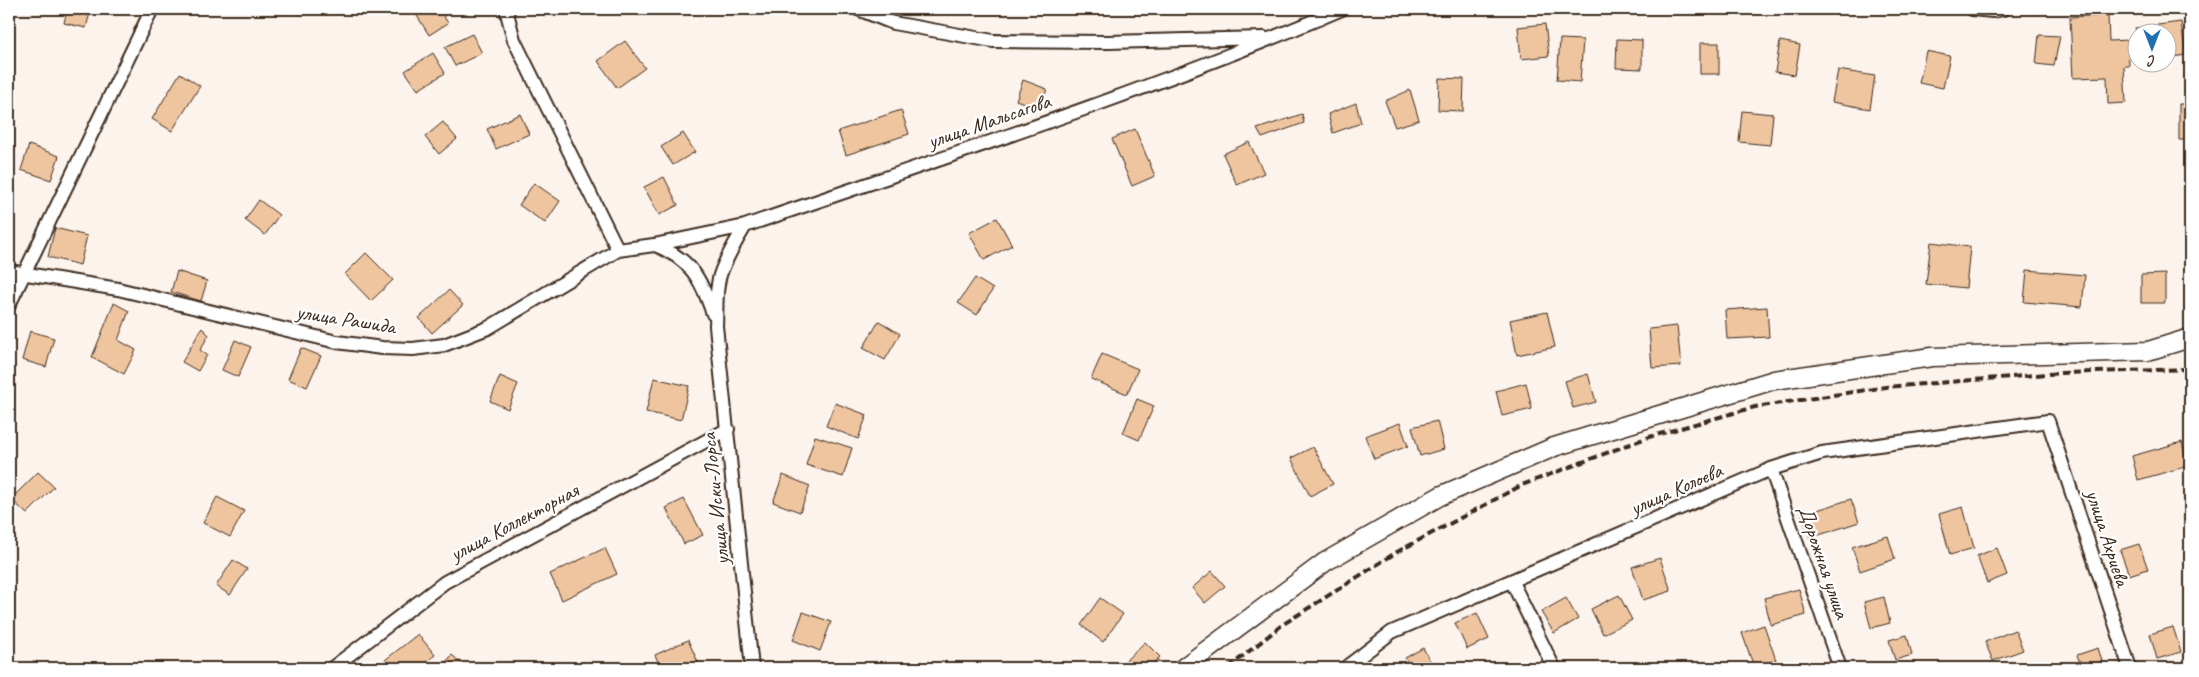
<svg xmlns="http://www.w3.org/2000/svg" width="2199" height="677" font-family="Caveat,sans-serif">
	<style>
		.building { fill: #efc59f; stroke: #3b2a1e }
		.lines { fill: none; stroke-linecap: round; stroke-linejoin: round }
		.street-casing { stroke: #3b2a1e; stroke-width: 16 }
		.secondary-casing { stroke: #3b2a1e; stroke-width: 21 }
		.street { stroke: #fff; stroke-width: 12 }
		.secondary { stroke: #fff; stroke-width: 18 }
		.rail { stroke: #3b2a1e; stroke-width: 4; stroke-dasharray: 8 4; stroke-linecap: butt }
		.labels { text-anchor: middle; stroke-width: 4.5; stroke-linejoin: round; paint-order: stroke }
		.street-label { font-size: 21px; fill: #3b2a1e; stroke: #fff }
	</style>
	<rect width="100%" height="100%" fill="#fcf3ec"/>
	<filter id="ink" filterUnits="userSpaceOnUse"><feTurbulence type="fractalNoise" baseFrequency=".02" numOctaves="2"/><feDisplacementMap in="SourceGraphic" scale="10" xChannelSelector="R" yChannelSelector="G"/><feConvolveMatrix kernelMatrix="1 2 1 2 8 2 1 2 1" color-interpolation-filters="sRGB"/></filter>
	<g filter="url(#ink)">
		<path class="building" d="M 67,9 L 91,9 L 86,28 L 64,23 Z
			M 417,9 L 439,9 L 448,23 L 429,35 L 414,11 Z
			M 2184,9 L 2190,9 L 2190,28 L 2185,28 Z
			M 2108,15 L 2109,41 L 2128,40 L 2129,66 L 2124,66 L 2126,103 L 2108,104 L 2107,77 L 2073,78 L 2070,17 Z
			M 2181,22 L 2186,55 L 2166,58 L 2166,32 L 2136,32 L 2136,39 L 2135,28 Z
			M 1545,24 L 1549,56 L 1521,59 L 1518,27 Z
			M 472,34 L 482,53 L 455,66 L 445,47 Z
			M 2039,35 L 2060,36 L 2054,66 L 2036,64 Z
			M 1560,39 L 1583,40 L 1580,82 L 1557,80 Z
			M 1617,39 L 1642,40 L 1642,69 L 1616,68 Z
			M 625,41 L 645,68 L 617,88 L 598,61 Z
			M 1780,41 L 1800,45 L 1795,75 L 1775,72 Z
			M 1700,43 L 1719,43 L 1719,74 L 1700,74 Z
			M 1926,51 L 1950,56 L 1943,88 L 1919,83 Z
			M 433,53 L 445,73 L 418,90 L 405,71 Z
			M 1838,70 L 1875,76 L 1870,109 L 1832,102 Z
			M 180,73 L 200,86 L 172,131 L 152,119 Z
			M 1439,78 L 1464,79 L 1463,111 L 1438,110 Z
			M 1023,80 L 1047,89 L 1040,109 L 1016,100 Z
			M 1410,90 L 1419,120 L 1395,127 L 1385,101 Z
			M 1356,103 L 1361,123 L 1333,133 L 1328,114 Z
			M 2179,104 L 2190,104 L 2190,140 L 2179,140 Z
			M 901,110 L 909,134 L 846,155 L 838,131 Z
			M 1742,111 L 1773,114 L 1770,145 L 1739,142 Z
			M 520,114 L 529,134 L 496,149 L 487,129 Z
			M 1302,114 L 1304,123 L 1262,138 L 1257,129 Z
			M 443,122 L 457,139 L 439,154 L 425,137 Z
			M 1135,129 L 1155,176 L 1132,186 L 1112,139 Z
			M 683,133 L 695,152 L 673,165 L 661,147 Z
			M 1249,142 L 1264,173 L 1237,185 L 1223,154 Z
			M 29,145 L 59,156 L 51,180 L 21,170 Z
			M 664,177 L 678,205 L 659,215 L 644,187 Z
			M 534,183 L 560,201 L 545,223 L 519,205 Z
			M 259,200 L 279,215 L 265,235 L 245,220 Z
			M 997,218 L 1012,245 L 984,260 L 969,233 Z
			M 55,228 L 87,236 L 80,265 L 48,257 Z
			M 1931,242 L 1970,247 L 1966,288 L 1926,284 Z
			M 366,253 L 393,280 L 371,301 L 345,274 Z
			M 2027,270 L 2085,275 L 2082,307 L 2024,302 Z
			M 177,271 L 207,281 L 201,301 L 171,292 Z
			M 2165,274 L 2165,303 L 2141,303 L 2141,275 Z
			M 975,278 L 993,289 L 977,315 L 958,303 Z
			M 449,290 L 463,305 L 432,333 L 419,318 Z
			M 114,303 L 129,311 L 118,340 L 136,350 L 124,374 L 92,357 Z
			M 1767,307 L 1769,337 L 1727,339 L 1725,310 Z
			M 1547,312 L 1555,347 L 1517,355 L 1510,320 Z
			M 879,321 L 900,334 L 885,360 L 863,348 Z
			M 1677,326 L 1681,366 L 1652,368 L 1649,329 Z
			M 202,328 L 209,335 L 200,350 L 207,355 L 198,371 L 182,362 Z
			M 30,331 L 54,338 L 46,367 L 22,360 Z
			M 235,340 L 251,347 L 238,377 L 222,370 Z
			M 301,348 L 321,356 L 307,387 L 288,379 Z
			M 1102,354 L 1138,369 L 1127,394 L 1091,379 Z
			M 1588,374 L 1596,402 L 1573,408 L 1565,381 Z
			M 500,376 L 518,384 L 508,409 L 490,401 Z
			M 654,378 L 689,386 L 681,420 L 646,412 Z
			M 1526,383 L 1532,409 L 1502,416 L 1496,391 Z
			M 1137,399 L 1154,406 L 1139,440 L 1123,433 Z
			M 835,403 L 867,415 L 858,439 L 826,426 Z
			M 1437,421 L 1444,449 L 1420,456 L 1412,427 Z
			M 1400,423 L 1408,446 L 1374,459 L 1365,436 Z
			M 815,436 L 852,448 L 843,477 L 806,465 Z
			M 2182,442 L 2188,466 L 2138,480 L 2132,456 Z
			M 1313,447 L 1333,484 L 1310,496 L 1291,458 Z
			M 38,472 L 54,487 L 27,514 L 11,499 Z
			M 783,475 L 810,486 L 800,512 L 773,502 Z
			M 217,497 L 244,511 L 230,537 L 203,523 Z
			M 684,499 L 703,535 L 684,544 L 666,508 Z
			M 1851,499 L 1859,522 L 1810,538 L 1802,515 Z
			M 1963,507 L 1974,548 L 1950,555 L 1939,514 Z
			M 1888,536 L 1895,559 L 1860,571 L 1852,547 Z
			M 2139,544 L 2148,569 L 2129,575 L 2120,550 Z
			M 605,548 L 617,574 L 562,600 L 550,574 Z
			M 1997,548 L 2007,575 L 1987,583 L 1977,556 Z
			M 1660,558 L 1671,591 L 1643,600 L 1632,567 Z
			M 233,560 L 247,569 L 230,595 L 216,586 Z
			M 1212,571 L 1225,586 L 1205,603 L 1192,588 Z
			M 1799,589 L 1806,615 L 1771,625 L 1764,598 Z
			M 1619,595 L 1632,620 L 1603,634 L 1591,609 Z
			M 1884,597 L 1890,623 L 1871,628 L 1864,602 Z
			M 1100,598 L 1123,614 L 1103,642 L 1081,625 Z
			M 1566,598 L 1578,619 L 1554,633 L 1541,612 Z
			M 803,612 L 831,622 L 820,651 L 793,640 Z
			M 1477,613 L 1489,639 L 1467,649 L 1455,623 Z
			M 1764,625 L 1776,660 L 1754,667 L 1742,633 Z
			M 2173,627 L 2181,652 L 2157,659 L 2150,634 Z
			M 2015,630 L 2023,650 L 1993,661 L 1985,642 Z
			M 418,634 L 435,655 L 419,668 L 375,668 Z
			M 1907,635 L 1912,655 L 1895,660 L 1889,640 Z
			M 688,640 L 700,667 L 661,668 L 655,655 Z
			M 1145,642 L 1160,657 L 1148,668 L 1130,668 L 1124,662 Z
			M 1423,648 L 1434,668 L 1411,668 L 1405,658 Z
			M 2098,648 L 2104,668 L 2082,668 L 2077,655 Z
			M 452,655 L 467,668 L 441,668 Z"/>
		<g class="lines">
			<g class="street-casing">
				<path id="street" d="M 506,9 L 514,40 L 618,250
					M 858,9 L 893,23 L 993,41 L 1108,42 L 1264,38
					M 1972,9 L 1993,11 L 2003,9
					M 655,245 C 691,259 701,279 713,314
					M 9,271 L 118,289 L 337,342 L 382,348 L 413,349 L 444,345 L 488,328 L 618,250 L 654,245 L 745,226
					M 9,305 L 152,9
					M 1771,469 L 1840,668
					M 1512,582 L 1554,668
					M 332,668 L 445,582 L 728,429
					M 752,668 L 716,326 C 717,309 715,291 720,275 C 726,257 736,242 745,226 C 945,157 1147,92 1342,9
					M 1345,668 L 1392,632 L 1771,469 L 1822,453 L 2048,421 L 2130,668"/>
			</g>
			<g class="secondary-casing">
				<path id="secondary" d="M 1183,668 L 1325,562 L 1440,496 L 1554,447 L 1774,380 L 1932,357 L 2148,351 L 2190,338"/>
			</g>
			<use href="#street" class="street"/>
			<use href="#secondary" class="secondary"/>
			<path class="rail" d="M 1228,668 L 1282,625 L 1397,552 L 1522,485 L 1649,437 L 1755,407 L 1886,387 L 2061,373 L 2190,369"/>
		</g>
	</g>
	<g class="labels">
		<g class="street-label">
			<text transform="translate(989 121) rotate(-19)" y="7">улица Мальсагова</text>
			<text transform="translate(346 319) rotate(9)" y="7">улица Рашида</text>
			<text transform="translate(1676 489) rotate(-24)" y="7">улица Колоева</text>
			<text transform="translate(715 499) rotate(-96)" y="7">улица Иски-Лорса</text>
			<text transform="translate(514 522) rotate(-28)" y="7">улица Коллекторная</text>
			<text transform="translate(2108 538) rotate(72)" y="7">улица Ахриева</text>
			<text transform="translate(1824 562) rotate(71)" y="7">Дорожная улица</text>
		</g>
	</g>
	<rect width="2199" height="677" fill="none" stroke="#fff" stroke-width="30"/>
	<rect x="15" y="15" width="2169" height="647" fill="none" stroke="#3b2a1e" stroke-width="2" filter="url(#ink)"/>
	<g transform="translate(2152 48) rotate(180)"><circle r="24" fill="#ffffff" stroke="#b1aaa5"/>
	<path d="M0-4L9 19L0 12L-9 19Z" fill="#1f6fb2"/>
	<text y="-8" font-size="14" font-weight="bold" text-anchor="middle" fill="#3b2a1e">С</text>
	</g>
</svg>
